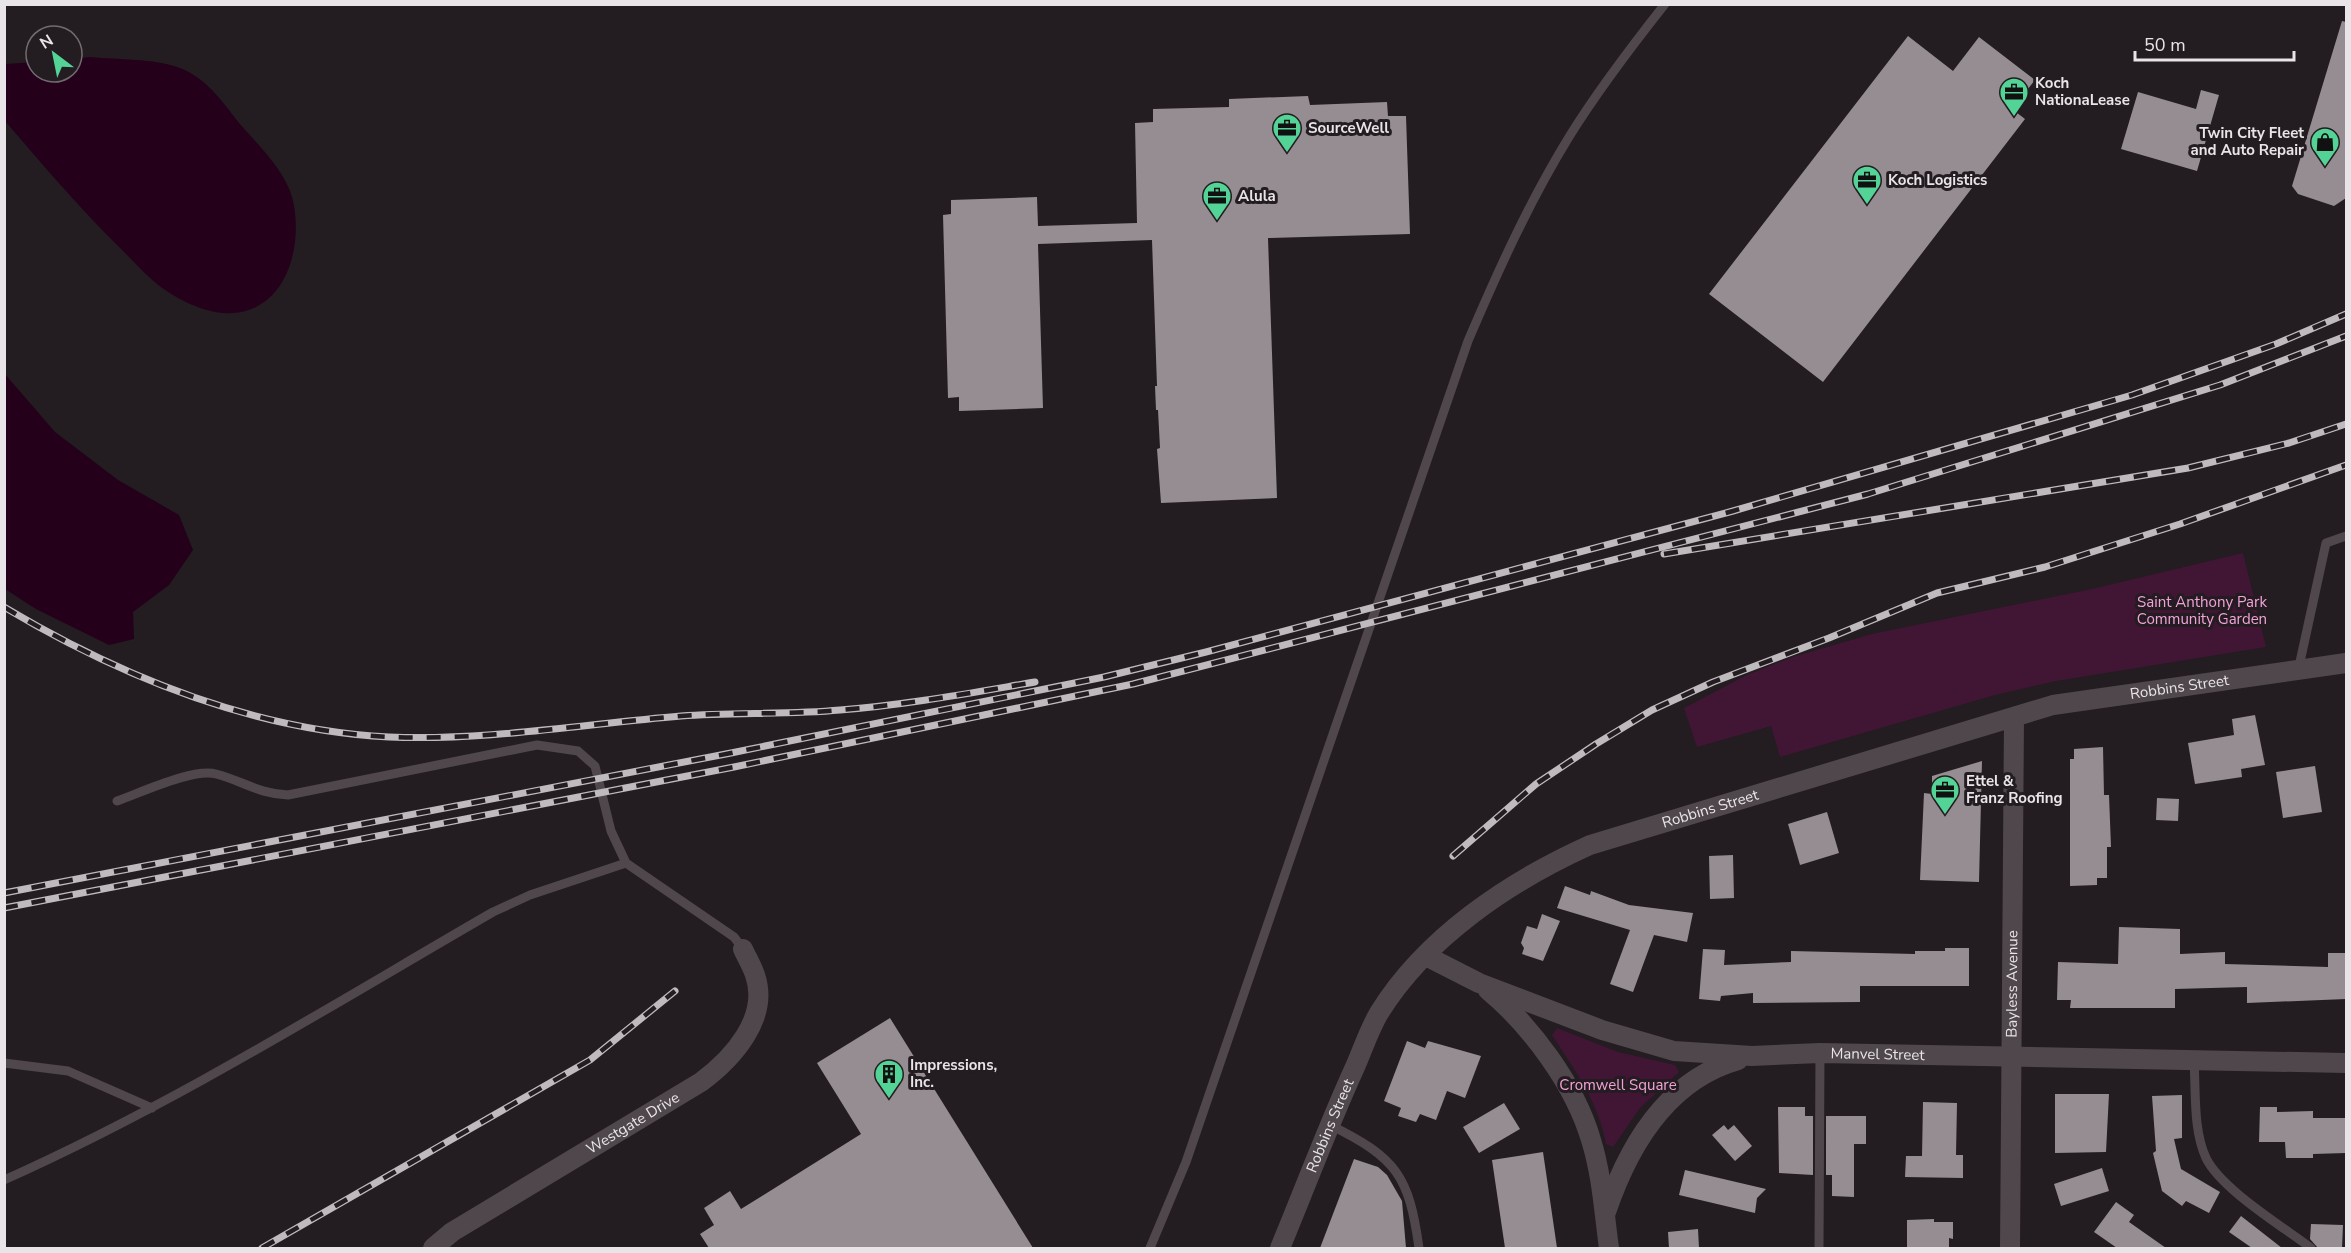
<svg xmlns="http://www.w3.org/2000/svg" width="2351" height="1253" font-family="'Nunito Sans',sans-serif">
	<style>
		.green { fill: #401634 }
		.water { fill: #24001a }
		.building { fill: #958d92 }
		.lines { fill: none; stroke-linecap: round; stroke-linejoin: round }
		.lane { stroke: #4f474c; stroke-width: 9 }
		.street { stroke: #4f474c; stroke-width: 20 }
		.rail-casing { stroke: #bfbabe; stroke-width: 7 }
		.rail { stroke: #231c20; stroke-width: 4.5; stroke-dasharray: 14; stroke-linecap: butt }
		.labels { text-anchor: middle; stroke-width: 6; stroke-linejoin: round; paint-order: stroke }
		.poi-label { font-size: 15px; font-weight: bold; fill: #e8e4e7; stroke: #231c20; text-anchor: start }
		.park-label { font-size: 15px; fill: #f2a2d8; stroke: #231c20 }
		.street-label { font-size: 15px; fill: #e8e4e7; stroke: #231c20 }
	</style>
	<rect width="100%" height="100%" fill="#231c20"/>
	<path class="green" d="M 2243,553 L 2266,647 L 2056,681 L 1995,695 L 1780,757 L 1771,726 L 1697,747 L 1684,708 L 1747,675 L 1793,657 L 1872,634 L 2092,589 Z
		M 1557,1028 L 1618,1052 L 1675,1065 L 1679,1072 L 1640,1108 L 1613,1147 L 1606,1144 C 1599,1103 1574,1069 1552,1035 Z"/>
	<path class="water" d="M 90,57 C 118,60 153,58 180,68 C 206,78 222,101 239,123 C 257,144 284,169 292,197 C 304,241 289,310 232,313 C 207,315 176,299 157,284 C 143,273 131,258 118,246 C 78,206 42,164 5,121 L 5,64 L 36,62 L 36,72 L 72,72 L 72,59 Z
		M 4,373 L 55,432 L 118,480 L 179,515 L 193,550 L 169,585 L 133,612 L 134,639 L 109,645 L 36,609 L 5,589 Z"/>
	<path class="building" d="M 2342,21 L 2346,22 L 2346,198 L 2334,206 L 2298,194 L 2292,186 Z
		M 1908,36 L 1953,71 L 1979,37 L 2035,80 L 2012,109 L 2025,119 L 1823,382 L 1709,294 Z
		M 2201,90 L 2219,95 L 2197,171 L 2121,149 L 2138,92 L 2196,109 Z
		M 1308,96 L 1310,105 L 1387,102 L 1388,116 L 1406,116 L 1410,234 L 1268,238 L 1277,498 L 1161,503 L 1157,449 L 1160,448 L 1158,410 L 1156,410 L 1155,386 L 1157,386 L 1152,240 L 1038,244 L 1043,408 L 959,411 L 959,397 L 948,398 L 943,215 L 951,214 L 951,200 L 1037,197 L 1038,226 L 1137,223 L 1135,123 L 1153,122 L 1153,109 L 1229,107 L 1229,99 Z
		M 2255,715 L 2265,765 L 2241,769 L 2242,777 L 2195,784 L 2188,743 L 2234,735 L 2232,719 Z
		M 2103,747 L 2104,795 L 2109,795 L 2111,847 L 2107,847 L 2107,878 L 2097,878 L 2097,885 L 2070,886 L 2070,759 L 2074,759 L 2074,749 Z
		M 1982,761 L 1979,882 L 1920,880 L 1924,793 L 1932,794 L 1932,776 Z
		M 2315,766 L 2322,812 L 2283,818 L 2276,772 Z
		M 2157,798 L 2179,799 L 2178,821 L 2156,820 Z
		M 1827,812 L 1839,853 L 1800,865 L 1788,824 Z
		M 1733,855 L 1734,898 L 1710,899 L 1709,856 Z
		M 1565,886 L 1590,895 L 1591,891 L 1629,905 L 1693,913 L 1687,942 L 1654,935 L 1633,992 L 1610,984 L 1630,930 L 1557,908 Z
		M 1542,914 L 1560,921 L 1543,961 L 1522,954 L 1524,948 L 1521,943 L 1527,926 L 1537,929 Z
		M 2119,927 L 2180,929 L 2180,954 L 2225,952 L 2225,964 L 2328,967 L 2328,953 L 2346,953 L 2346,999 L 2247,1003 L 2247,987 L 2175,989 L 2175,1008 L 2070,1008 L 2071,1000 L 2057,1000 L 2058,962 L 2118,964 Z
		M 1945,948 L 1969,948 L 1969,986 L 1860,986 L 1860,1002 L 1753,1003 L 1753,993 L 1721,996 L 1720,1001 L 1699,999 L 1703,949 L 1725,950 L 1724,965 L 1791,962 L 1791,951 L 1915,954 L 1915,951 L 1945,951 Z
		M 890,1018 L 1033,1248 L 709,1248 L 700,1234 L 714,1225 L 704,1208 L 730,1191 L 741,1209 L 861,1134 L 817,1063 Z
		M 1407,1041 L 1425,1048 L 1428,1041 L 1481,1056 L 1465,1098 L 1447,1091 L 1436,1120 L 1420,1114 L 1416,1122 L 1398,1116 L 1401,1108 L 1384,1101 Z
		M 2055,1094 L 2109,1094 L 2106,1152 L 2055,1153 Z
		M 2182,1095 L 2182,1138 L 2174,1139 L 2181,1169 L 2220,1192 L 2209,1213 L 2186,1201 L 2182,1206 L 2162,1191 L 2153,1153 L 2156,1151 L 2152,1096 Z
		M 1923,1102 L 1957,1103 L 1956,1155 L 1963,1155 L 1963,1178 L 1905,1177 L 1906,1156 L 1922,1156 Z
		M 1504,1103 L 1520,1129 L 1479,1153 L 1463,1127 Z
		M 1778,1107 L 1805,1107 L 1805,1116 L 1813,1116 L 1813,1175 L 1779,1173 Z
		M 2260,1107 L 2277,1107 L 2277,1112 L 2313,1111 L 2313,1118 L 2346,1118 L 2346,1153 L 2313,1154 L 2313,1158 L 2286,1158 L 2285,1142 L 2259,1142 Z
		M 1826,1116 L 1866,1116 L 1866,1144 L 1854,1144 L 1854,1197 L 1832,1196 L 1832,1175 L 1826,1175 Z
		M 1724,1125 L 1728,1130 L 1734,1125 L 1752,1146 L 1735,1161 L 1712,1135 Z
		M 1543,1152 L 1557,1248 L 1505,1248 L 1492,1160 Z
		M 1354,1159 L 1378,1167 L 1387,1175 L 1402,1201 L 1406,1248 L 1320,1248 Z
		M 2102,1168 L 2109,1191 L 2061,1206 L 2054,1184 Z
		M 1685,1170 L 1766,1189 L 1757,1198 L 1755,1213 L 1679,1195 Z
		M 2116,1202 L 2134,1215 L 2129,1222 L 2166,1248 L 2117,1248 L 2094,1232 Z
		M 2241,1216 L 2282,1248 L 2252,1248 L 2229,1232 Z
		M 1934,1219 L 1934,1222 L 1953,1222 L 1953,1239 L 1949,1238 L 1949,1248 L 1907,1248 L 1907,1220 Z
		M 2311,1224 L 2343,1225 L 2342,1248 L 2318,1248 L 2310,1239 Z
		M 1698,1229 L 1699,1248 L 1669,1248 L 1668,1232 Z"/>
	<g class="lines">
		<path class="lane" d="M 2298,671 L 2326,543 L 2346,536
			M 117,801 C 140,793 193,768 216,774 C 243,781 259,794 288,795 L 537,745 L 578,751 L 595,766 L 611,831 L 626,863 L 734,937 L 743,949
			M 2194,1061 C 2196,1092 2193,1130 2206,1158 C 2221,1189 2282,1226 2311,1248
			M 4,1063 L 68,1071 L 152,1108
			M 1330,1125 C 1397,1158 1409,1176 1419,1248
			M 4,1180 C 174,1104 332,1005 493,912 L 530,895 L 626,863
			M 1150,1248 L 1186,1162 L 1468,341 C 1498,271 1529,202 1569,137 C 1598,90 1631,47 1665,4
			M 1819,1248 L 1820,1053"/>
		<g class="street">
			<path id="s1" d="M 1426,956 L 1479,983 L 1602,1030 L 1674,1051 L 1752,1056 L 1820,1053 L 2346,1063"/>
			<path d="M 1488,990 C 1531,1026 1575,1085 1591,1140 C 1602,1175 1604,1212 1609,1248"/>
			<path d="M 1606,1212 C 1628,1147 1667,1080 1738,1060"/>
			<path id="s2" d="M 433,1248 L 452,1232 L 701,1082 C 732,1059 770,1018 755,975 C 752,966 747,958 743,949"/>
			<path id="s3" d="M 1280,1248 C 1305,1188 1328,1126 1355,1067 C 1363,1049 1369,1030 1379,1013 C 1426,937 1510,881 1590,845 L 2053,705 L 2346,663"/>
			<path id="s4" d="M 2010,1248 L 2014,718"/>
		</g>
		<g class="rail-casing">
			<path id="rail" d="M 1664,554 L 2188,468 L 2289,443 L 2346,424
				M 4,607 C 120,676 252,730 389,737 C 486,741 584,724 681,716 C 734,712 787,715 840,710 C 906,705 970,693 1035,682
				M 1453,856 L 1536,784 L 1596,744 L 1652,710 L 1713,682 L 1829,638 L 1937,593 L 2045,567 L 2180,524 L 2346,465
				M 4,893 L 731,753 L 1104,677 L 1206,652 L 1733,511 L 2132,395 L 2276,344 L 2346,314
				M 4,908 L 734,767 L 1133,684 L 1868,494 L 2220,385 L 2346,336
				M 262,1248 L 590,1060 L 675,991"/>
		</g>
		<use href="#rail" class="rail"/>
	</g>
	<defs>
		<g id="office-pin" transform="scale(1.5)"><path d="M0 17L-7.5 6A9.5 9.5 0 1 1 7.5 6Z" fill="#53d396" stroke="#231c20"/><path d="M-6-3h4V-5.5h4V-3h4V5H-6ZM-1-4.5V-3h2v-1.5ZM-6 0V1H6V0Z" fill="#111"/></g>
		<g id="shop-pin" transform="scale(1.5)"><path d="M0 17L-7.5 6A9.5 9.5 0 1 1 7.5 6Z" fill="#53d396" stroke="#231c20"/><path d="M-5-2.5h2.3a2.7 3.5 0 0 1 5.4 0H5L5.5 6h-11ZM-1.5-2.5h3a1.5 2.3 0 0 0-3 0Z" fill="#111"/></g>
		<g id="building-pin" transform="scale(1.5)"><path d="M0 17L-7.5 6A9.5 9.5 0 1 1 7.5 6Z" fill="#53d396" stroke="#231c20"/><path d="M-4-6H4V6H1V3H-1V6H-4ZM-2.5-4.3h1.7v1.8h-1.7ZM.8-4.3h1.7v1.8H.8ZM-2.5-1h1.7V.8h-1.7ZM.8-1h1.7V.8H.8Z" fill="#111"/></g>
	</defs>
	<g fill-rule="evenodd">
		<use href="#office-pin" x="2014" y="92"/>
		<use href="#office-pin" x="1287" y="128"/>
		<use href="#shop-pin" x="2325" y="142"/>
		<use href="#office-pin" x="1867" y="180"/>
		<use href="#office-pin" x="1217" y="196"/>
		<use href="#office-pin" x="1945" y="790"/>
		<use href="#building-pin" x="889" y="1074"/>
	</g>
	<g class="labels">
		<g class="poi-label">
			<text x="2035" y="88">Koch<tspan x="2035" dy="17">NationaLease</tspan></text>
			<text x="1308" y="133">SourceWell</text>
			<text x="2304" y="138" text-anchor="end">Twin City Fleet<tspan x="2304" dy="17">and Auto Repair</tspan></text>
			<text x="1888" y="185">Koch Logistics</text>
			<text x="1238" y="201">Alula</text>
			<text x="1966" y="786">Ettel &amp;<tspan x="1966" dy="17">Franz Roofing</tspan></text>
			<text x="910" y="1070">Impressions,<tspan x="910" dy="17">Inc.</tspan></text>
		</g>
		<g class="park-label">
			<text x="2202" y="607">Saint Anthony Park<tspan x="2202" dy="17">Community Garden</tspan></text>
			<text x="1618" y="1090">Cromwell Square</text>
		</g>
		<g class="street-label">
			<text dy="5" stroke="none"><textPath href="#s3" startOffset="1140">Robbins Street</textPath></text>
			<text dy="5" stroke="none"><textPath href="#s3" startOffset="654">Robbins Street</textPath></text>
			<text dy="5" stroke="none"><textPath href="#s4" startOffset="264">Bayless Avenue</textPath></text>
			<text dy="5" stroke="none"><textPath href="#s1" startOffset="470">Manvel Street</textPath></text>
			<text dy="5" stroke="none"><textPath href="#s2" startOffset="236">Westgate Drive</textPath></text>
			<text dy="5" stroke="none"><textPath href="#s3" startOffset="132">Robbins Street</textPath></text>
		</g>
	</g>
	<rect width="2351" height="1253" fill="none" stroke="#e8e4e7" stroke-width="12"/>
	<g transform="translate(54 54) rotate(328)"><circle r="28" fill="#231c20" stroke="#726c70" stroke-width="1.5"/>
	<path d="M0-4.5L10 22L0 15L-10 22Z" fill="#53d396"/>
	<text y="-9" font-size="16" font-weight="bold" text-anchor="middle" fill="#e8e4e7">N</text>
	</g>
	<path d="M2135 51v9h159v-9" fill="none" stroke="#e8e4e7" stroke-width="3"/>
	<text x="2144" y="51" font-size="18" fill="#e8e4e7" stroke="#231c20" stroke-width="4.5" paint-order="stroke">50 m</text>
</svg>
